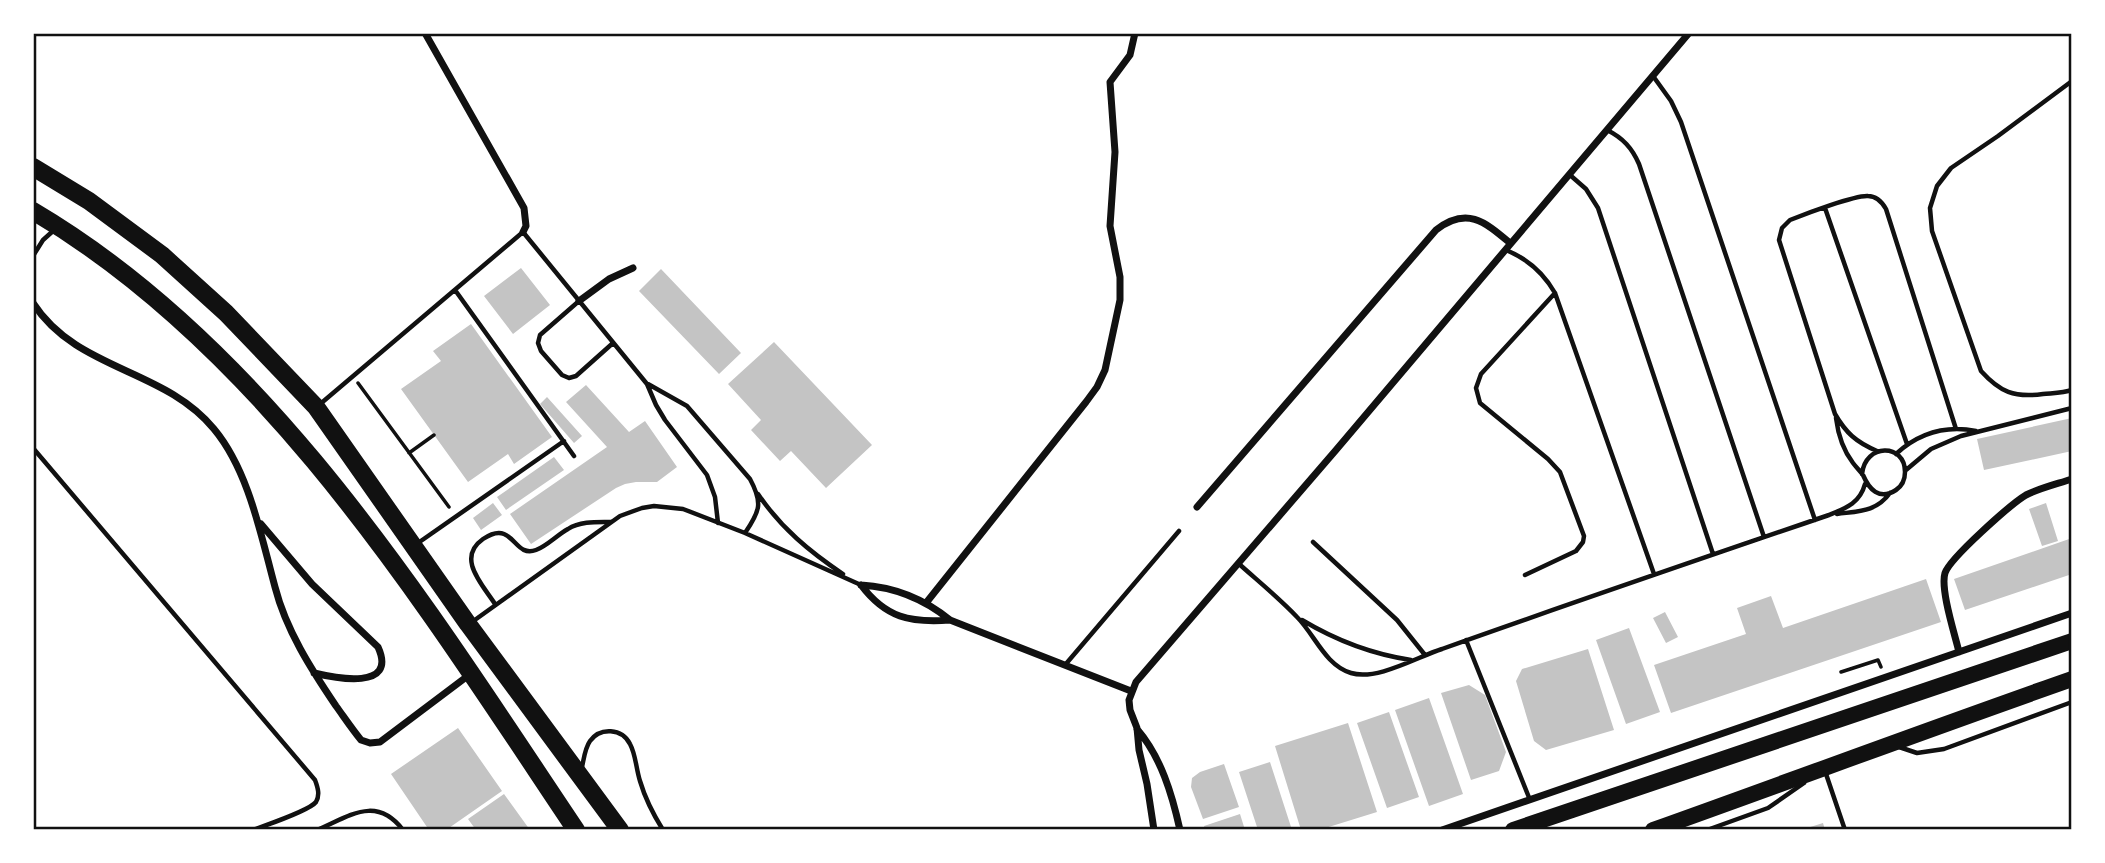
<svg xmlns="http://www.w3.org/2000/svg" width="2105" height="863" font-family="'Alegreya Sans',sans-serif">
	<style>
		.building { fill: #c4c4c4 }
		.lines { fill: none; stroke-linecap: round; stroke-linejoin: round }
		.path { stroke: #111; stroke-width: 3.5 }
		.service { stroke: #111; stroke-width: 4.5 }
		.minor { stroke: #111; stroke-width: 7 }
		.trunk { stroke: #111; stroke-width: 16 }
		.motorway { stroke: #111; stroke-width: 18 }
		.neatline { fill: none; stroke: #111; stroke-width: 2.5 }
	</style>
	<rect width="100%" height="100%" fill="#fff"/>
	<path class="building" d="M 521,268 L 550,305 L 513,334 L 484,296 Z
		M 661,269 L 741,353 L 719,374 L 639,291 Z
		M 471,324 L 552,437 L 514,464 L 508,454 L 468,482 L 401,389 L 441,361 L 433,351 Z
		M 774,342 L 872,445 L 826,488 L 791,451 L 780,461 L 751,430 L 761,420 L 728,384 Z
		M 586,385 L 629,432 L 645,421 L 677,467 L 657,482 L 636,482 L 625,484 L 616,488 L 531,544 L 510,514 L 607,447 L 566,402 Z
		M 547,397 L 582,436 L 574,443 L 540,404 Z
		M 2072,418 L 2072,451 L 1984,470 L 1977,439 Z
		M 554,457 L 564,470 L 506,510 L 497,497 Z
		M 493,503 L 502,515 L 481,530 L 473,518 Z
		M 2046,503 L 2058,541 L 2042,546 L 2029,509 Z
		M 2072,538 L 2072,574 L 1965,610 L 1954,579 Z
		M 1926,579 L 1941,622 L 1671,713 L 1654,665 L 1746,634 L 1737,608 L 1771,596 L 1783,628 Z
		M 1665,612 L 1678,637 L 1666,643 L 1653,618 Z
		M 1629,628 L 1660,712 L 1626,724 L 1596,640 Z
		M 1588,649 L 1614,730 L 1546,750 L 1534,741 L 1516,681 L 1522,669 Z
		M 1469,685 L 1485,695 L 1506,752 L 1499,771 L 1471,780 L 1441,693 Z
		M 1429,698 L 1463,794 L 1429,806 L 1395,710 Z
		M 1389,712 L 1419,797 L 1387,808 L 1357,723 Z
		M 1348,723 L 1377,812 L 1319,830 L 1301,830 L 1275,746 Z
		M 458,728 L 502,791 L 446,830 L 429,830 L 391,774 Z
		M 1270,762 L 1292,830 L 1258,830 L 1239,772 Z
		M 1224,764 L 1239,807 L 1203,819 L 1191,787 L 1192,778 L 1200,772 Z
		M 504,794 L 530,830 L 476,830 L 468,819 Z
		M 1240,814 L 1245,830 L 1205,830 L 1204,826 Z
		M 1823,823 L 1825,830 L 1804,830 L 1804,829 Z"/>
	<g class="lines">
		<path class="path" d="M 358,383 L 449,507
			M 409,453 L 434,435
			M 1841,672 L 1878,660 L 1881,667"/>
		<path class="service" d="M 1653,76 L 1671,101 L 1681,122 L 1815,520
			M 2072,81 L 1998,136 L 1951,168 L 1937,186 L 1930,208 L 1932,231 L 1981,371 C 2000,392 2014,398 2043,394 C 2053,393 2063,393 2072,390
			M 1607,130 C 1623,138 1632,148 1639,164 L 1764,537
			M 1570,175 L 1586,189 L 1598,208 L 1713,554
			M 1825,208 L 1907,444
			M 1506,250 C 1528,259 1543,272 1555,293 L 1654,574
			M 33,256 L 43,240 L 53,231
			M 455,290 L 574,456
			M 579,301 L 540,335 L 538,343 L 541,351 L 562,375 L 569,378 L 576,376 L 613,343
			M 648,384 L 687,406 L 750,479 C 763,503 760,511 745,533
			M 319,405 L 523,232 L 647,384 L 656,405 L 665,420 L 707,475 L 715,497 L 718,523
			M 1836,418 C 1838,434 1843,450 1853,463 C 1856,467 1860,471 1863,475 C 1869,489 1879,501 1896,490 C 1902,486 1905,479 1905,472 C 1905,443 1865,443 1862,474
			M 33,448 L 315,780 C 318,788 320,795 316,802 C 309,811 266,825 253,830
			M 1877,451 C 1856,442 1846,433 1835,414 L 1779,240 L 1782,228 L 1790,220 C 1805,214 1855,195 1868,196 C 1877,196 1882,202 1886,209 L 1956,429
			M 1896,454 C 1919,433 1945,425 1976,431
			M 1906,470 L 1931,449 L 1961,436 L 2072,408
			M 758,494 C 781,528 810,552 843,574
			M 1837,514 C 1859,511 1876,512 1890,493
			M 1313,542 L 1397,620 L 1425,655
			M 418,543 L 564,441
			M 1238,563 C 1258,581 1279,598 1297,617 C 1315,635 1325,665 1351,673 C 1377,681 1417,657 1442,649 C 1571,603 1700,559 1829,515 C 1846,508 1860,503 1865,484
			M 1525,575 L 1576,551 L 1583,542 L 1584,536 L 1560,472 L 1548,459 L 1480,403 L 1476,388 L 1481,374 L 1555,293
			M 495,604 C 482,584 456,558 483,539 C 489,535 497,531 504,534 C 516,539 520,556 536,550 C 547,546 557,535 568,529 C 580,521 597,522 611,522
			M 1302,620 C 1337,641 1371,654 1411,660
			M 472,622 L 620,516 L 642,508 L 654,506 L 683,509 L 745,533 L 861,585
			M 1466,640 L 1530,800
			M 1065,665 L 1179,531
			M 1899,747 L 1917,753 L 1944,749 L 2072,702
			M 582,767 C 584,758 585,748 590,741 C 600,727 622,728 630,744 C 636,755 636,769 640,781 C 645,798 653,814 663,830
			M 1825,771 L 1845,830
			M 317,830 C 350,816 376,795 403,830
			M 1707,830 L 1768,808 L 1804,783"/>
		<path class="minor" d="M 425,33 L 524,208 L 526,226 L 523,232
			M 579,301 L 609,279 L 633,268
			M 33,303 C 77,371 164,368 214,429 C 249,471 261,536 275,587 C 286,630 311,669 336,706 C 344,717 352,729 361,740 L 370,743 L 380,742 L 469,675
			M 1197,507 L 1436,230 C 1467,206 1485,222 1510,243
			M 261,524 L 312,584 L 378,647 C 398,691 335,678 314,673
			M 861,585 C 895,587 923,598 950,620 L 1131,691
			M 861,585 C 886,618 910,623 950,620
			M 926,603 L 1086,402 L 1097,387 L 1105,370 L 1120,300 L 1120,277 L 1110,226 L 1115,152 L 1110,82 L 1130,55 L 1135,33
			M 1959,652 C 1955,635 1940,589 1945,573 C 1950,558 2011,504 2026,495 C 2040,488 2057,484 2072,479
			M 1137,729 C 1161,757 1172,794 1180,830
			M 1154,830 L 1147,784 L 1139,750 L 1137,728 L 1130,710 L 1129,700 L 1136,682 L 1336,450 L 1689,33
			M 1442,830 L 2072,613"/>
		<path class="trunk" d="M 1513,830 L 2072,641
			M 1653,830 C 1793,780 1932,728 2072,679"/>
		<path class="motorway" d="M 33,167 L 89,201 L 162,255 L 226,313 L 316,407 L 468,624 L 620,830
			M 33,211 C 269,350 427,608 576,830"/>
	</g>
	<rect width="2105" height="863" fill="none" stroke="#ffffff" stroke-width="70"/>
	<rect x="35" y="35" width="2035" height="793" class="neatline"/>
</svg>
